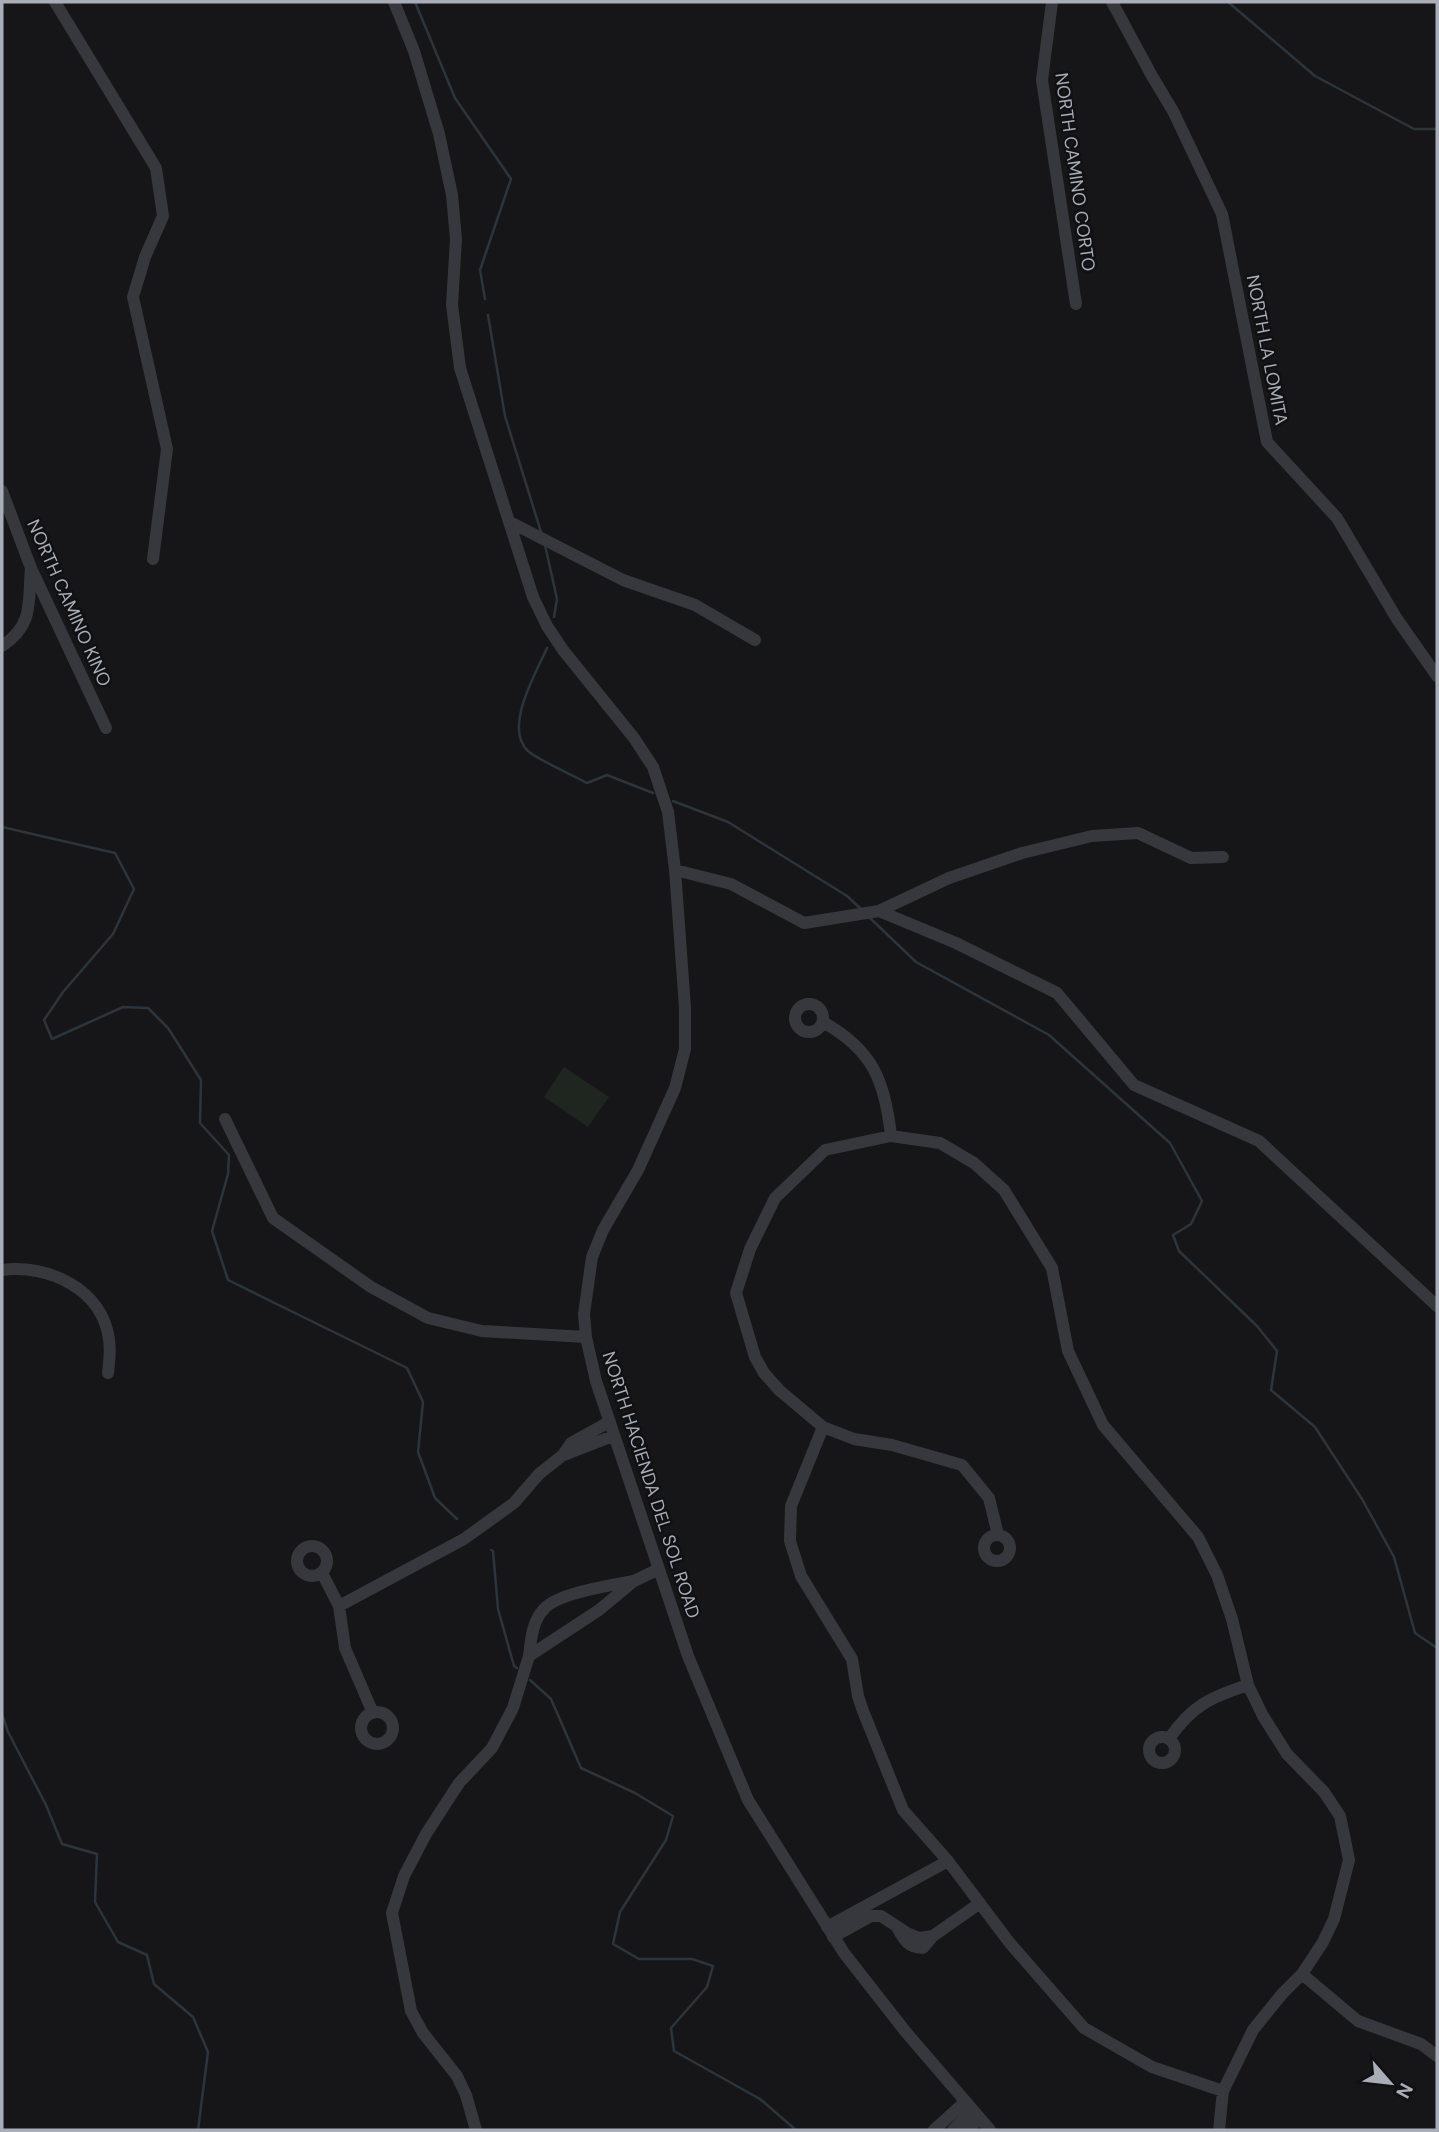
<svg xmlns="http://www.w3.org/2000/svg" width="1439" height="2132" font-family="'DM Sans',sans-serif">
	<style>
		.green { fill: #1e261f }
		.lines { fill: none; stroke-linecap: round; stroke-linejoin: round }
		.stream { stroke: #2c353c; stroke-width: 2.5 }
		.minor { stroke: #37383d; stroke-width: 12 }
		.labels { text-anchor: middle; stroke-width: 5; stroke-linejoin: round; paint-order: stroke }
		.street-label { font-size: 18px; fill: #a8adb8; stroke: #111113 }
	</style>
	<rect width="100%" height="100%" fill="#161618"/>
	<path class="green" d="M 564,1067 L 609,1097 L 588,1127 L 544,1097 Z"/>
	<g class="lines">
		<path class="stream" d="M 415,2 L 455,98 L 511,179 L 480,270 L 485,299
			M 1228,2 L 1315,76 L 1414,129 L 1437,129
			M 488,315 L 505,416 L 541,532
			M 545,545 L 557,599 L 554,617
			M 547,648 C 536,673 503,728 528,751 C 538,760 573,775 587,783 L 607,775 L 653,793
			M 673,801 L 728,822 L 847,896 L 861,909
			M 2,827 L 115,853 L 134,889 L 113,934 L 63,992 L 44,1020 L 52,1039 L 123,1007 L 148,1008 L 168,1028 L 201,1080 L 200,1123 L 229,1155 L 228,1174 L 212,1231 L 228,1280 L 407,1368 L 423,1402 L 418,1452 L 435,1498 L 457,1519
			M 870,918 L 916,962 L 1049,1035 L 1170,1143 L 1202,1201 L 1191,1224 L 1173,1235 L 1179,1251 L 1257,1326 L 1277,1351 L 1271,1390 L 1315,1427 L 1362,1499 L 1394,1557 L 1415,1633 L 1437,1648
			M 491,1550 L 493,1551 L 498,1609 L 514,1666 L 517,1668
			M 530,1680 L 551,1699 L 581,1768 L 635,1793 L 673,1816 L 666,1840 L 620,1912 L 613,1944 L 639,1959 L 692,1959 L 713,1966 L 707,1987 L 671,2028 L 674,2051 L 760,2099 L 796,2130
			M 2,1714 L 8,1732 L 46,1805 L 62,1844 L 97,1854 L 95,1902 L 118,1942 L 147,1955 L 154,1984 L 193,2017 L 208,2052 L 198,2130"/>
		<path class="minor" d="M 55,2 L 156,168 L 163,216 L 145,257 L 133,297 L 167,449 L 153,559
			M 394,2 L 414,51 L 439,134 L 452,195 L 456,239 L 452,305 L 460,368 L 533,597 L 547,626 L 563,650 L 634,738 L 653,767 L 668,812 L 675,870 L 685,1008 L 685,1049 L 675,1088 L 638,1170 L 603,1230 L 592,1257 L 584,1314 L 586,1337 L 596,1381 L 688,1656 L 748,1800 L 844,1953 L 905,2031 L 990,2130
			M 1052,2 L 1042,80 L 1076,304
			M 1112,2 L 1152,76 L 1173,111 L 1222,214 L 1267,442 L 1337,518 L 1397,619 L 1437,676
			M 2,491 L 31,568 L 106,728
			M 510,522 L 623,580 L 695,605 L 755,640
			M 2,646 C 34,625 28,603 31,568
			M 675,870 L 731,884 L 804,923 L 879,911 L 956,943 L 1057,993 L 1134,1085 L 1259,1141 L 1437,1306
			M 879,911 L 949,878 L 1022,853 L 1092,836 L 1138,833 L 1191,858 L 1223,857
			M795 1018a14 14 0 1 1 28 0a14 14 0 1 1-28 0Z
			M 823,1022 C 873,1050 885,1081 891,1136
			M 225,1119 L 273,1218 L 371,1287 L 428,1318 L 482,1331 L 586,1337
			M 2,1270 C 48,1264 103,1289 109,1340 C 111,1351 109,1363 108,1373
			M 823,1427 L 791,1506 L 790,1541 L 801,1576 L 852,1659 L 858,1696 L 863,1711 L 903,1810 L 948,1861 L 1009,1942 L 1084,2028 L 1152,2067 L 1223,2091
			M 564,1455 L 613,1436
			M 998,1535 L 989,1498 L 962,1465 L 892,1445 L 854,1439 L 823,1427 L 779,1390 L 764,1373 L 755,1357 L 736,1293 L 750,1249 L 775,1198 L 825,1150 L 891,1136 L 940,1143 L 974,1163 L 1004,1190 L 1052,1268 L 1068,1351 L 1103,1425 L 1198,1537 L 1217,1575 L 1232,1619 L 1248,1685 L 1263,1716 L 1287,1754 L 1324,1792 L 1340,1816 L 1349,1860 L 1334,1919 L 1323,1942 L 1302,1974 L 1282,1994 L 1253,2030 L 1223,2091 L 1219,2130
			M984 1548a13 13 0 1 1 26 0a13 13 0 1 1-26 0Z
			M297 1561a15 15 0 1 1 30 0a15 15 0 1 1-30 0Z
			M 322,1573 L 339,1606 L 345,1648 L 373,1713
			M 634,1581 L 599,1610 L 529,1656 C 531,1640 532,1621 544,1609 C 557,1593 613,1585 634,1581 Z
			M 634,1581 L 659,1569
			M 339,1606 L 464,1539 L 514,1503 L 539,1474 L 563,1455 L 571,1443 L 609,1422
			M361 1728a16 16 0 1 1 32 0a16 16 0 1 1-32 0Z
			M1149 1750a13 13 0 1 1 26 0a13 13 0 1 1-26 0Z
			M 1169,1739 C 1191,1706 1211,1697 1248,1685
			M 827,1927 L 948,1861
			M 897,1927 C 904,1940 907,1947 923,1948 L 933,1936 L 980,1903
			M 833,1937 L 871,1916 L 881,1916 L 907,1933 L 919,1938 L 933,1936
			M 1302,1974 L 1358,2021 L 1421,2044 L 1437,2056
			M 476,2130 L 466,2095 L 457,2076 L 423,2033 L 411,2011 L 392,1913 L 404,1876 L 426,1834 L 459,1783 L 492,1748 L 513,1708 L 529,1656
			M 934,2130 L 965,2102
			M 953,2130 L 972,2111
			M 968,2130 L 979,2119"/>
	</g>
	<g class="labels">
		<g class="street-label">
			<text transform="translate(1075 172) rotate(82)" y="6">NORTH CAMINO CORTO</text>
			<text transform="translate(1267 350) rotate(79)" y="6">NORTH LA LOMITA</text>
			<text transform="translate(69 603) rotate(66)" y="6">NORTH CAMINO KINO</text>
			<text transform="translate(651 1485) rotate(72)" y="6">NORTH HACIENDA DEL SOL ROAD</text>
		</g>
	</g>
	<rect width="1439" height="2132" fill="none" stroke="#a8adb8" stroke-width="7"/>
	<g transform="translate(1390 2083) rotate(118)" stroke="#111113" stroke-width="5" paint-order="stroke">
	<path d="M0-5L12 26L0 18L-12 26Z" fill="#a8adb8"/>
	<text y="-10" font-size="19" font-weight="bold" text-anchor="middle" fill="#a8adb8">N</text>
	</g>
</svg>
